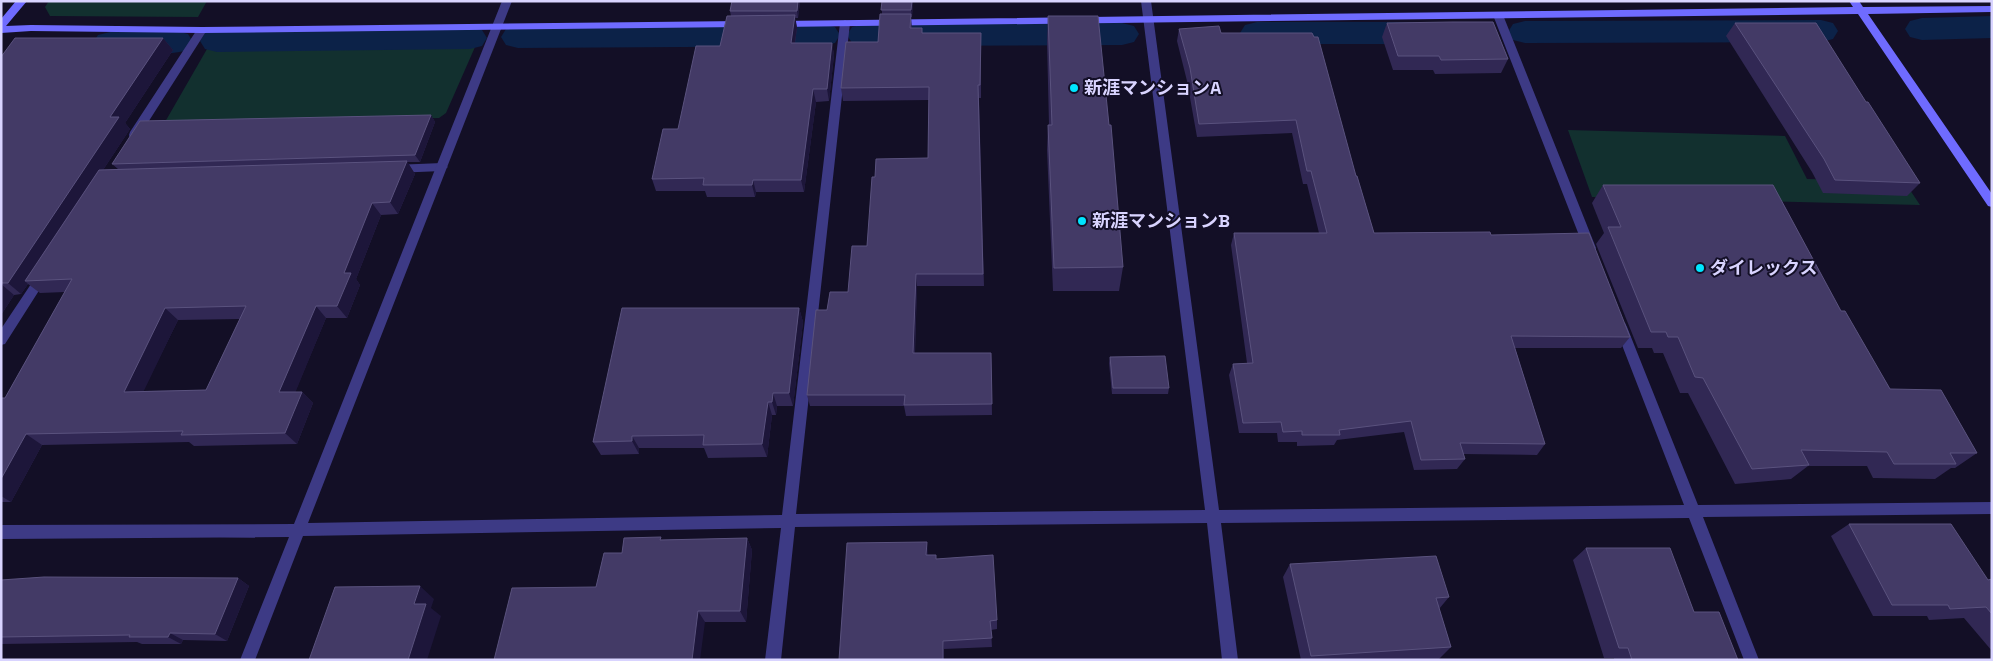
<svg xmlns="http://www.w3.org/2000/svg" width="1993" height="661" font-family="'Space Grotesk','Noto Sans JP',sans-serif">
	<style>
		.green { fill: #12302f }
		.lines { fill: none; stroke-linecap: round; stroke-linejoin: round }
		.canal { fill: #0c2248; fill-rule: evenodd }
		.lane { fill: #3d3a85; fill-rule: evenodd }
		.street { fill: #3d3a85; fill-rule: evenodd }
		.secondary { fill: #6f6bff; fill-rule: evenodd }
		.wall { fill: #312854; fill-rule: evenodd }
		.shaded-wall { fill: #1d163a }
		.building { fill: #433a66; stroke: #5a527e; fill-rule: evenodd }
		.poi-dot { fill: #00e5ff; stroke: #130f26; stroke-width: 2 }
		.labels { text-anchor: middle; stroke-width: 4; stroke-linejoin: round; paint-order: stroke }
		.poi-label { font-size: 18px; font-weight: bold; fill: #d9d4ff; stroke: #130f26; text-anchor: start }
	</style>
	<rect width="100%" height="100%" fill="#130f26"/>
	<path class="green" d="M 49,1 L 207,1 L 198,17 L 50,16 L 45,7 Z
		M 470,42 L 475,47 L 446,113 L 439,118 L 304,122 L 165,122 L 207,49 Z
		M 1568,130 L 1785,136 L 1807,179 L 1904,181 L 1920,205 L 1592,197 Z"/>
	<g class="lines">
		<path class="canal" d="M 1992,16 L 1992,38 L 1922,40 L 1910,37 L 1905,29 L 1910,21 L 1922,18 Z
			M 1821,20 L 1833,23 L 1838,31 L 1833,39 L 1821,42 L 1525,43 L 1513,40 L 1508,32 L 1513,24 L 1525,21 Z
			M 1257,22 L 1440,22 L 1452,25 L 1457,33 L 1452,41 L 1440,44 L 1257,44 L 1245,41 L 1240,33 L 1245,25 Z
			M 1122,23 L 1134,26 L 1139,34 L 1134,42 L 1122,45 L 864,46 L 852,43 L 847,35 L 852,27 L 864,24 Z
			M 823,24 L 835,27 L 840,35 L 835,43 L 823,46 L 518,48 L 506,45 L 501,37 L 506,29 L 518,26 Z
			M 470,27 L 482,30 L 487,38 L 482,46 L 470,49 L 217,52 L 205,49 L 200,41 L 205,33 L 217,30 Z
			M 176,31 L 188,34 L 193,42 L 188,50 C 166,56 120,57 98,51 L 93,43 L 98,35 L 110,32 Z"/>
		<path class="lane" d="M 442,163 L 448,167 L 442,171 L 394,173 L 388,169 L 394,165 Z"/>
		<path class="street" d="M 502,1 L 512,1 L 308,523 L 782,515 L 840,23 L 845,20 L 850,23 L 796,514 L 1205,510 L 1141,1 L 1151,1 L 1219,510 L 1684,505 L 1615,327 L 1617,323 L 1625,323 L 1627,327 L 1698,505 L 1992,502 L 1992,514 L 1703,517 L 1759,660 L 1744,660 L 1689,518 L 1221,523 L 1238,660 L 1222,660 L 1207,523 L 795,527 L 781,660 L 765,660 L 781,528 L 303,536 L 255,660 L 240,660 L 289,537 L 1,539 L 1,525 L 294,524 Z
			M 1498,12 L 1503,15 L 1596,248 L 1594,251 L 1586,251 L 1584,248 L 1493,15 Z
			M 202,27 L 207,30 L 138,138 L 130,138 L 129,135 L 130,132 L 198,28 Z
			M 43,270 L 47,272 L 49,275 L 47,278 L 5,344 L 1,345 L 1,329 L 39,272 Z"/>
		<path class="secondary" d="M 16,1 L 27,1 L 6,26 L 31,25 L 202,27 L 742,21 L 747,24 L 742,27 L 202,33 L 31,31 L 1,33 L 1,19 Z
			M 1849,1 L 1859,1 L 1863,7 L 1992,6 L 1992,12 L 1868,14 L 1992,194 L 1992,207 L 1988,206 L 1858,14 L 779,27 L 774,24 L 779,21 L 1853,7 Z"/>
	</g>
	<path class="wall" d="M 732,1 L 800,1 L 798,18 L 795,18 L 797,28 L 795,43 L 832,43 L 834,55 L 829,101 L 816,102 L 804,192 L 756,192 L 755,197 L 707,197 L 705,191 L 656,191 L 652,179 L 678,129 L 720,46 L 731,16 L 730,11 Z
		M 882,1 L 913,1 L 912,17 L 911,17 L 912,28 L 922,33 L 981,33 L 981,98 L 979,98 L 984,286 L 917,286 L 915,353 L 991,353 L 992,415 L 906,416 L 904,406 L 810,406 L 807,395 L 827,310 L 848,292 L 867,246 L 875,177 L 928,158 L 929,100 L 843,101 L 841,88 L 878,42 L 882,14 Z
		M 1048,16 L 1123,267 L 1119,291 L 1053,291 L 1047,150 L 1048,125 L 1049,125 L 1047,42 Z
		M 1387,23 L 1508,59 L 1501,73 L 1435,74 L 1433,70 L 1393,70 L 1382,37 Z
		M 1735,23 L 1866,102 L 1920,183 L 1907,196 L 1823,193 L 1812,172 L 1726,36 Z
		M 1179,29 L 1221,33 L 1356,176 L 1374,233 L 1491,235 L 1630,337 L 1621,348 L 1515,348 L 1545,444 L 1537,455 L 1463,454 L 1465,459 L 1457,469 L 1414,470 L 1404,432 L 1337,440 L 1334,445 L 1297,446 L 1297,442 L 1278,442 L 1277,433 L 1239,433 L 1229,375 L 1233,364 L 1247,363 L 1231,245 L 1234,233 L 1319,233 L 1307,184 L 1303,184 L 1292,133 L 1197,137 L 1187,81 L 1177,41 Z
		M 163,38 L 173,50 L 125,123 L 130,129 L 103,170 L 118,169 L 112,164 L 431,115 L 435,122 L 420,162 L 407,162 L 415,174 L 398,214 L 381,215 L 356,279 L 360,285 L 347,318 L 326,318 L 295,392 L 302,392 L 313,403 L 297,444 L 194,446 L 189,442 L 42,445 L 11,502 L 1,502 L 1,398 L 5,398 L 65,292 L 40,293 L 28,284 L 21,294 L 14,295 L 1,315 L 1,57 ZM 240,319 L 206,390 L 143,391 L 178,320 Z
		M 1603,185 L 1841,311 L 1890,389 L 1977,453 L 1955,468 L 1951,468 L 1935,479 L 1873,478 L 1867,466 L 1808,466 L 1791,479 L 1735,484 L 1688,393 L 1680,393 L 1663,353 L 1654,353 L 1652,348 L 1638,348 L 1596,244 L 1604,233 L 1592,203 Z
		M 799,308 L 803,322 L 793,406 L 777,406 L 776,415 L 772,415 L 767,457 L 708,458 L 704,448 L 639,448 L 639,454 L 601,455 L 593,442 Z
		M 1110,357 L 1169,388 L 1168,394 L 1112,394 L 1109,363 Z
		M 1849,524 L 1988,580 L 1992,579 L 1992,651 L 1964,618 L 1929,620 L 1927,616 L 1873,616 L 1831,536 Z
		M 747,538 L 752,550 L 746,622 L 705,622 L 596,587 L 622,553 L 663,540 Z
		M 1586,548 L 1694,612 L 1738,660 L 1614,660 L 1614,658 L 1604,658 L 1573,560 Z
		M 928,552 L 928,555 L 937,559 L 997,620 L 997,629 L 991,630 L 992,647 L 944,649 L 944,660 L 839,660 Z
		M 1290,564 L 1449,597 L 1439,609 L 1451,647 L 1439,659 L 1425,660 L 1301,660 L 1283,577 Z
		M 238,578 L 249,586 L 227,641 L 183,640 L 181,644 L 142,644 L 137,642 L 1,644 L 1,580 Z"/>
	<path class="shaded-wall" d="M 798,1 L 800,1 L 798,18 L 797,11 Z
		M 912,1 L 913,1 L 912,17 L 911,10 Z
		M 795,15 L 797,28 L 793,55 L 791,43 Z
		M 163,38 L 173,50 L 125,123 L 130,129 L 30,281 L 25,281 L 28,284 L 21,294 L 8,283 L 110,117 Z
		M 832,43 L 834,55 L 829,101 L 827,89 Z
		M 813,89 L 816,102 L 804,192 L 801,180 Z
		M 431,115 L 435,122 L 420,162 L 415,155 Z
		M 407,161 L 415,174 L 398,214 L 390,202 Z
		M 753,180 L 756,192 L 755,197 L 752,185 Z
		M 372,203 L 381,215 L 356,279 L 360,285 L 347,318 L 337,306 L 344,273 Z
		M 916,274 L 917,286 L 914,364 L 913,353 Z
		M 1,284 L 14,295 L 1,315 Z
		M 316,306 L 326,318 L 291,403 L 279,392 Z
		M 165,308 L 178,320 L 138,403 L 124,392 Z
		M 799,308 L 803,322 L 793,406 L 789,393 Z
		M 302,392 L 313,403 L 297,444 L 285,433 Z
		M 773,393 L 777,406 L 776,415 L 772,402 Z
		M 768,402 L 772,415 L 767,457 L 762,444 Z
		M 26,434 L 42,445 L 11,502 L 1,496 L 1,479 Z
		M 632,436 L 639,448 L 639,454 L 632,441 Z
		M 747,538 L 752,550 L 746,622 L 740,611 Z
		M 927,542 L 928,552 L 928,565 L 926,555 Z
		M 238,578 L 249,586 L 227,641 L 215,634 Z
		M 420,586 L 434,599 L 431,608 L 441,616 L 427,660 L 408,660 L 414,604 Z
		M 698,611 L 705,622 L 700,660 L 692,660 Z
		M 170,633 L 183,640 L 181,644 L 168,637 Z
		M 943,641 L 944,649 L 944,660 L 943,660 Z"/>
	<path class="building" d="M 732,1 L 798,1 L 797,11 L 730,11 Z
		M 882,1 L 912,1 L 911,10 L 881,10 Z
		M 880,14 L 911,14 L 910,28 L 922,28 L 922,33 L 981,33 L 980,85 L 978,85 L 983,274 L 916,274 L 913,353 L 991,353 L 992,404 L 904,405 L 905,395 L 807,395 L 816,310 L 827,310 L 830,292 L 848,292 L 852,246 L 867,246 L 872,177 L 875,177 L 876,159 L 928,158 L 929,87 L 841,88 L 846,42 L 878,42 Z
		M 795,15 L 791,43 L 832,43 L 827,89 L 813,89 L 801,180 L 753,180 L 752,185 L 703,185 L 704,178 L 652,179 L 663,129 L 678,129 L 696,46 L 720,46 L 727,16 Z
		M 1048,16 L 1098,16 L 1109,125 L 1111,125 L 1123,267 L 1054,268 L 1048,125 L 1052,125 Z
		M 1452,22 L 1493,22 L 1508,59 L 1441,60 L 1439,56 L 1398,56 L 1387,23 Z
		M 1735,23 L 1816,23 L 1866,102 L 1868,102 L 1920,183 L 1835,180 L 1824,159 Z
		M 1219,26 L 1221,33 L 1312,33 L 1314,37 L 1318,37 L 1356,176 L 1357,176 L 1374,233 L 1490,232 L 1491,235 L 1589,233 L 1630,337 L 1511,336 L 1545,444 L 1460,443 L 1465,459 L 1421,460 L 1411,421 L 1339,430 L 1340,435 L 1302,435 L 1302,431 L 1283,432 L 1281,422 L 1243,423 L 1233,364 L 1253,363 L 1234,233 L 1327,233 L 1311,171 L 1307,171 L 1296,120 L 1199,124 L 1190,68 L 1179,29 Z
		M 15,38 L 163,38 L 110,117 L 119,117 L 8,283 L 1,283 L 1,57 Z
		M 431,115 L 415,155 L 112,164 L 140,121 Z
		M 407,161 L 390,202 L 372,203 L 344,273 L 351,273 L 337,306 L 316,306 L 279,392 L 302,392 L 285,433 L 181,435 L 183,431 L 26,434 L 1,479 L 1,398 L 5,398 L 72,279 L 25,281 L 99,170 ZM 246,306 L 206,390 L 124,392 L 165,308 Z
		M 1603,185 L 1773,185 L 1841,311 L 1845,311 L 1890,389 L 1941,390 L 1977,453 L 1950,453 L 1956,464 L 1894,464 L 1887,452 L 1801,450 L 1809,465 L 1752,469 L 1703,378 L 1695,377 L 1678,337 L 1668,337 L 1666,332 L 1651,332 L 1608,227 L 1621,227 Z
		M 622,308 L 799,308 L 789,393 L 773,393 L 772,402 L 768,402 L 762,444 L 703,445 L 704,435 L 632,436 L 632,441 L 593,442 Z
		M 1165,356 L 1169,388 L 1113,388 L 1110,357 Z
		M 1849,524 L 1951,524 L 1988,580 L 1992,579 L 1992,614 L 1986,607 L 1950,609 L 1948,605 L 1892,605 Z
		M 661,537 L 660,540 L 747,538 L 740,611 L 698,611 L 692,660 L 494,660 L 512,588 L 596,587 L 604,553 L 622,553 L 624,538 Z
		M 927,542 L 926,555 L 936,555 L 936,559 L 993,555 L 997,620 L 990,621 L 992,638 L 943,641 L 943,660 L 839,660 L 847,543 Z
		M 1586,548 L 1670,548 L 1694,612 L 1719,612 L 1738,660 L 1632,660 L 1628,648 L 1619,648 Z
		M 1436,556 L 1449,597 L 1436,598 L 1451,647 L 1311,656 L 1290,564 Z
		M 44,577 L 238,578 L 215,634 L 170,633 L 168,637 L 129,637 L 130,635 L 1,637 L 1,580 Z
		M 420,586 L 414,604 L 426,604 L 408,660 L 309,660 L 335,587 Z"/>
	<g class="poi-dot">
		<circle cx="1074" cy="88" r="5"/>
		<circle cx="1082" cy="221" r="5"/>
		<circle cx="1700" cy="268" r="5"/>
	</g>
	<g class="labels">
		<g class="poi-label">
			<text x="1084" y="94">新涯マンションA</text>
			<text x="1092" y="227">新涯マンションB</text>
			<text x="1710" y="274">ダイレックス</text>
		</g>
	</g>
	<rect width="1993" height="661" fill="none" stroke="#d9d4ff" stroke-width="5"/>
</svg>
